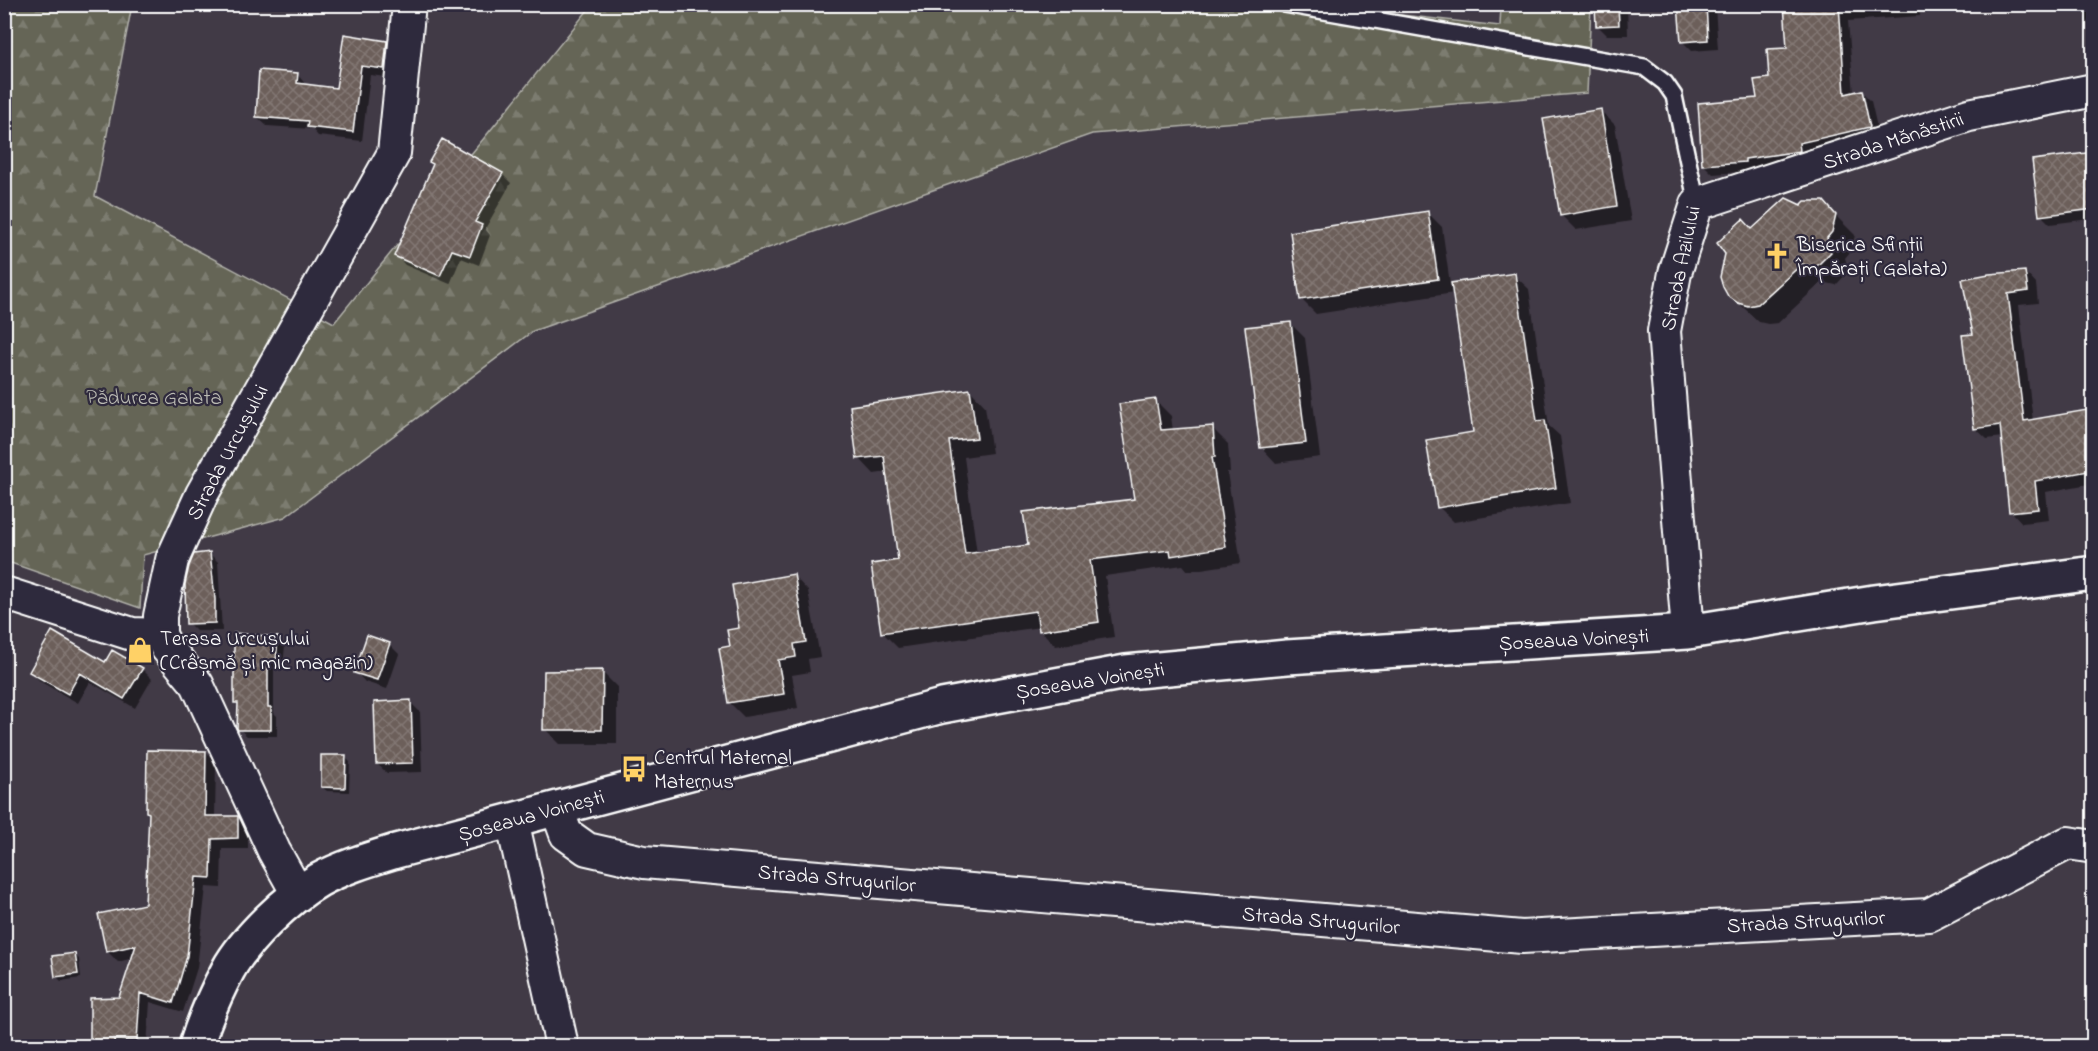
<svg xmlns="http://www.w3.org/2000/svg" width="2098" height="1051" font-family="'Indie Flower',sans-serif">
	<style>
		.forest { fill: url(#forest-firs); stroke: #b2b2ab; stroke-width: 1.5 }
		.shadow { fill: #0007 }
		.building { fill: url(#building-cross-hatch); stroke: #fff; stroke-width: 1.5 }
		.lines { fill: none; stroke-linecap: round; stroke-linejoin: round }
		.lane-casing { stroke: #fff; stroke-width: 20 }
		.street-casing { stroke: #fff; stroke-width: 36 }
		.secondary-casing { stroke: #fff; stroke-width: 38 }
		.lane { stroke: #2f2a3d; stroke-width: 15 }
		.street { stroke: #2f2a3d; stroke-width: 32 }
		.secondary { stroke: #2f2a3d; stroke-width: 33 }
		.labels { text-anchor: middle; stroke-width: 4.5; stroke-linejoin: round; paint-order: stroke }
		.street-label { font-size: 21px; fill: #fff; stroke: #2f2a3d }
		.poi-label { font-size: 21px; fill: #fff; stroke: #2f2a3d; text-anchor: start }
		.park-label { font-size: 21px; fill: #babab3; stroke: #2f2a3d }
	</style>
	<defs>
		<pattern id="forest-firs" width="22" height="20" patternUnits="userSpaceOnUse" patternTransform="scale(1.5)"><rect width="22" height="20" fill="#656557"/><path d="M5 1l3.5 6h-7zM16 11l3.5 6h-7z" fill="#7c7c70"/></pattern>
		<pattern id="building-cross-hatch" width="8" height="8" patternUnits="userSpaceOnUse" patternTransform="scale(1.5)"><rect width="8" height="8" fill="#6c5f5a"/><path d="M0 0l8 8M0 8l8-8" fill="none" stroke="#827773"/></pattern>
	</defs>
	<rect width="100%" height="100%" fill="#413a46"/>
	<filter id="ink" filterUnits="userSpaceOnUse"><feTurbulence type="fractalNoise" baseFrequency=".0167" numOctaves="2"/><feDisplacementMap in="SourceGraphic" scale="12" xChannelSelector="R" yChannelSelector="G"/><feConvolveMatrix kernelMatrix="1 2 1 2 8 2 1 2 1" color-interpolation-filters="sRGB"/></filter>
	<g filter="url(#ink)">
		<path class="forest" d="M 1302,4 L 1500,26 L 1501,5 L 1591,5 L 1587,93 L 1092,134 L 533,331 L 285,517 L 143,555 L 140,608 L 5,561 L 5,5 L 132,5 L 95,196 L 334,323 L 592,5 Z"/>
		<path class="shadow" d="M 1597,4 L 1627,4 L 1628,35 L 1607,35 L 1598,26 Z
			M 1680,4 L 1712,4 L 1715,7 L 1718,49 L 1692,51 L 1682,41 Z
			M 1785,4 L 1919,4 L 1920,16 L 1848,21 L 1854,94 L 1862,92 L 1871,101 L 1879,136 L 1809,160 L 1754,168 L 1754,171 L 1713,174 L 1704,165 L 1758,100 L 1788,49 Z
			M 2083,4 L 2094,4 L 2094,48 Z
			M 346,36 L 387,42 L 396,52 L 394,78 L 370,75 L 362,141 L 318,136 L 312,129 L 267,126 L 257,117 L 297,74 L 307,86 L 337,89 Z
			M 1600,110 L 1615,125 L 1631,221 L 1576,230 L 1561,215 Z
			M 2094,126 L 2094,199 L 2088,200 L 2090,219 L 2050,224 L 2041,215 L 2092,154 L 2088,127 Z
			M 434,165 L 502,174 L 511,183 L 485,229 L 490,235 L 479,265 L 461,258 L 450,284 L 405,265 L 396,255 Z
			M 1823,203 L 1855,235 L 1851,251 L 1845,258 L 1849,271 L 1836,285 L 1822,282 L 1778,323 L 1768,324 L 1759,322 L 1730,295 L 1752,231 L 1801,207 Z
			M 1427,212 L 1442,227 L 1450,284 L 1514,275 L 1529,289 L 1549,426 L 1560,436 L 1570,503 L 1454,522 L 1439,507 L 1475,433 L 1454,293 L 1316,314 L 1301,299 Z
			M 2025,272 L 2036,284 L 2038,303 L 2019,305 L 2033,421 L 2087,411 L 2094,418 L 2094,483 L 2046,492 L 2049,520 L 2022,523 L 2011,511 L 2003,437 L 1987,439 L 1975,428 L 1975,335 Z
			M 1290,323 L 1305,338 L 1320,457 L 1276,463 L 1262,448 Z
			M 970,390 L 985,406 L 992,453 L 964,457 L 977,554 L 1029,546 L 1136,501 L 1155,400 L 1171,416 L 1173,431 L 1212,428 L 1228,444 L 1230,472 L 1227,472 L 1241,563 L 1188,571 L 1183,565 L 1105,576 L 1114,637 L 1056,646 L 1041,631 L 1040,627 L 898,648 L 882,632 L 900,561 L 888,472 L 874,474 L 859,458 Z
			M 210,554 L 218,562 L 222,631 L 196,631 L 188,623 Z
			M 794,576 L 808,591 L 820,657 L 808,659 L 810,672 L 792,675 L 798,708 L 744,717 L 730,703 L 731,647 L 741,629 Z
			M 278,638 L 285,645 L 283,667 L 274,666 L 274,713 L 277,716 L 277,736 L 247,736 L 239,729 L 239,705 L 236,702 Z
			M 389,644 L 399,654 L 387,689 L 365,682 L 356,672 Z
			M 106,664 L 142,669 L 152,679 L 135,708 L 90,682 L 78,703 L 41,682 L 31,672 Z
			M 602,672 L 617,687 L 617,744 L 560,744 L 545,729 Z
			M 410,702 L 420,712 L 422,772 L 387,773 L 377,764 Z
			M 206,752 L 216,763 L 215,817 L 237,817 L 248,828 L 248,849 L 222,849 L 221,888 L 206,887 L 197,968 L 183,1012 L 150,1002 L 147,1046 L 92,1046 L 120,999 L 133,958 L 118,962 L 107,951 L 147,905 L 150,814 L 147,812 Z
			M 345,757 L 350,762 L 349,792 L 327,791 L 322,787 Z
			M 74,955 L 79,959 L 81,978 L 61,981 L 56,976 Z"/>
		<path class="building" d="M 1595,4 L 1618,4 L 1619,25 L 1596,26 Z
			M 1678,4 L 1706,4 L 1708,40 L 1681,42 Z
			M 1784,4 L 1839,4 L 1845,94 L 1862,90 L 1870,127 L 1799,143 L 1800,151 L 1745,159 L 1745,162 L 1702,165 L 1698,103 L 1757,98 L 1754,80 L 1769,78 L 1767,49 L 1787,48 Z
			M 344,34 L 387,41 L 384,69 L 361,66 L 353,132 L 307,127 L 308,121 L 256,117 L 259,70 L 298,73 L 297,83 L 336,88 Z
			M 1601,109 L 1617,206 L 1560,216 L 1543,119 Z
			M 442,139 L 503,173 L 475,222 L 482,225 L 470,256 L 452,250 L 440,276 L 394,256 L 433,164 L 429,162 Z
			M 2094,152 L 2094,209 L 2039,216 L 2032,160 Z
			M 1786,198 L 1801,205 L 1805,201 L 1824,201 L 1836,215 L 1832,232 L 1827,238 L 1831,252 L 1816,267 L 1802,264 L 1758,304 L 1748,306 L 1738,303 L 1728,296 L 1723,287 L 1720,277 L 1725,254 L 1717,243 L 1743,219 L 1752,229 Z
			M 1428,211 L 1438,279 L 1300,300 L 1290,232 Z
			M 2025,271 L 2028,291 L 2008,294 L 2024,421 L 2087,410 L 2094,444 L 2094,470 L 2035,481 L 2038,509 L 2009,512 L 2000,425 L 1974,429 L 1962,335 L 1973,334 L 1962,279 L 1989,274 Z
			M 1515,273 L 1537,421 L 1545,420 L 1556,488 L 1437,508 L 1426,440 L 1473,432 L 1451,283 Z
			M 1291,322 L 1306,443 L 1260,448 L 1245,327 Z
			M 970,389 L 977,438 L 949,441 L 965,554 L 1028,545 L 1023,512 L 1134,499 L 1119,404 L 1156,399 L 1161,430 L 1213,426 L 1215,457 L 1212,457 L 1226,547 L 1171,556 L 1170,550 L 1090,560 L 1099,622 L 1039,631 L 1036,611 L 881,633 L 871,564 L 898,560 L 884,456 L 857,459 L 850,406 Z
			M 210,552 L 215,599 L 215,623 L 186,624 L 185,584 L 189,566 L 194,554 Z
			M 794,574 L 806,642 L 794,644 L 796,657 L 778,660 L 784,694 L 728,703 L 719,648 L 730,646 L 727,630 L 739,628 L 732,585 Z
			M 52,631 L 105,662 L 112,650 L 143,668 L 124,699 L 80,673 L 68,694 L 29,672 Z
			M 234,633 L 278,637 L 276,661 L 268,660 L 268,707 L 271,707 L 271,730 L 238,730 L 237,728 L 238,703 L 234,703 Z
			M 367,635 L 390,643 L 377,680 L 354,673 Z
			M 603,670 L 602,730 L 543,730 L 544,671 Z
			M 411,700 L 413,763 L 376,764 L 374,702 Z
			M 147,750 L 206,751 L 205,816 L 238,816 L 238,838 L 212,839 L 211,878 L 196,877 L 187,956 L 173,1003 L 140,993 L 137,1041 L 114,1040 L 114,1047 L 90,1047 L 90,998 L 119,997 L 136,945 L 106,952 L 98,914 L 145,904 L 149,813 L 146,812 Z
			M 321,755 L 346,755 L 345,788 L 321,787 Z
			M 75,953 L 78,974 L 55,977 L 52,956 Z"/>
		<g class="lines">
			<g class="lane-casing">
				<path id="lane" d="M 1284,4 L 1644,67 L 1665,83 L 1674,96 L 1697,204"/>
			</g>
			<g class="street-casing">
				<path id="street" d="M 4,593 L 132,634 L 160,635
					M 1688,632 L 1664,331 L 1675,273 L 1697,204 L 1969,115 L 2094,90
					M 557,809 L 566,834 L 587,849 L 644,862 L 1522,937 L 1929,915 L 2068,843 L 2094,847
					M 512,820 L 562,1046
					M 298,894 L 274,851 L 197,684 L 167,648 L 160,635 L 160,616 L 172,560 L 202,494 L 394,153 L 409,4"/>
			</g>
			<g class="secondary-casing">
				<path id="secondary" d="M 196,1046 C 204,1021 215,994 228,970 C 245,939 288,898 319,880 C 343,867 370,859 396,851 L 942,706 L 1126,672 L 1287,657 L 1688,632 L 1874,602 L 2094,573"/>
			</g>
			<use href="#lane" class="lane"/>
			<use href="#street" class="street"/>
			<use href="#secondary" class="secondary"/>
		</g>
	</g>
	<defs>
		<g id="church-bare" transform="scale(2.07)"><path d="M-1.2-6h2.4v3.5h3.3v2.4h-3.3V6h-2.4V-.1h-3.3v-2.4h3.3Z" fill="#ffd166" stroke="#2f2a3d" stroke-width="2.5" paint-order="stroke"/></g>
		<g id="shop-bare" transform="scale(2.07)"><path d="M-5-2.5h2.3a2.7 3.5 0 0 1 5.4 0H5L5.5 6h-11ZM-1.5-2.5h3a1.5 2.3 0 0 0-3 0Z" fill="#ffd166" stroke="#2f2a3d" stroke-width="2.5" paint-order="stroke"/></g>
		<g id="bus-bare" transform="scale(2.07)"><path d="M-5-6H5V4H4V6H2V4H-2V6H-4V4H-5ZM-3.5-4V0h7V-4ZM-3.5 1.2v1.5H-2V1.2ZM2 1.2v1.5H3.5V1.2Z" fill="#ffd166" stroke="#2f2a3d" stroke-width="2.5" paint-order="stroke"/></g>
	</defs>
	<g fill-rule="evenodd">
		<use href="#church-bare" x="1777" y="256"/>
		<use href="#shop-bare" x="140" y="650"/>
		<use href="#bus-bare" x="634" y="769"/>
	</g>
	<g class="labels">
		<g class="street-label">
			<text transform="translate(1893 140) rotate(-18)" y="7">Strada Mănăstirii</text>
			<text transform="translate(1680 268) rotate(-78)" y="7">Strada Azilului</text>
			<text transform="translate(227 452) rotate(-62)" y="7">Strada Urcușului</text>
			<text transform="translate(1574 639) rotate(-3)" y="7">Șoseaua Voinești</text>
			<text transform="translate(1090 680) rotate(-9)" y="7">Șoseaua Voinești</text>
			<text transform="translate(531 815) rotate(-15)" y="7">Șoseaua Voinești</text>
			<text transform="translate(837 878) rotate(5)" y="7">Strada Strugurilor</text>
			<text transform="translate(1321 920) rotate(5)" y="7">Strada Strugurilor</text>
			<text transform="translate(1806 921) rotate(-3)" y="7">Strada Strugurilor</text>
		</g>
		<g class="poi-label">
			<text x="1797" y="251">Biserica Sfinții<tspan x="1797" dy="24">Împărați (Galata)</tspan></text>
			<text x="160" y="645">Terasa Urcușului<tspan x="160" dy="24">(Crâșmă și mic magazin)</tspan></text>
			<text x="654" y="764">Centrul Maternal<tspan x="654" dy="24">Maternus</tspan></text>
		</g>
		<g class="park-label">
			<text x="154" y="404">Pădurea Galata</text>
		</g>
	</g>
	<rect width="2098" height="1051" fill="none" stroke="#2f2a3d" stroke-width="24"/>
	<rect x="12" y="12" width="2074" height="1027" fill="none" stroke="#fff" stroke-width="2" filter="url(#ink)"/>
</svg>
